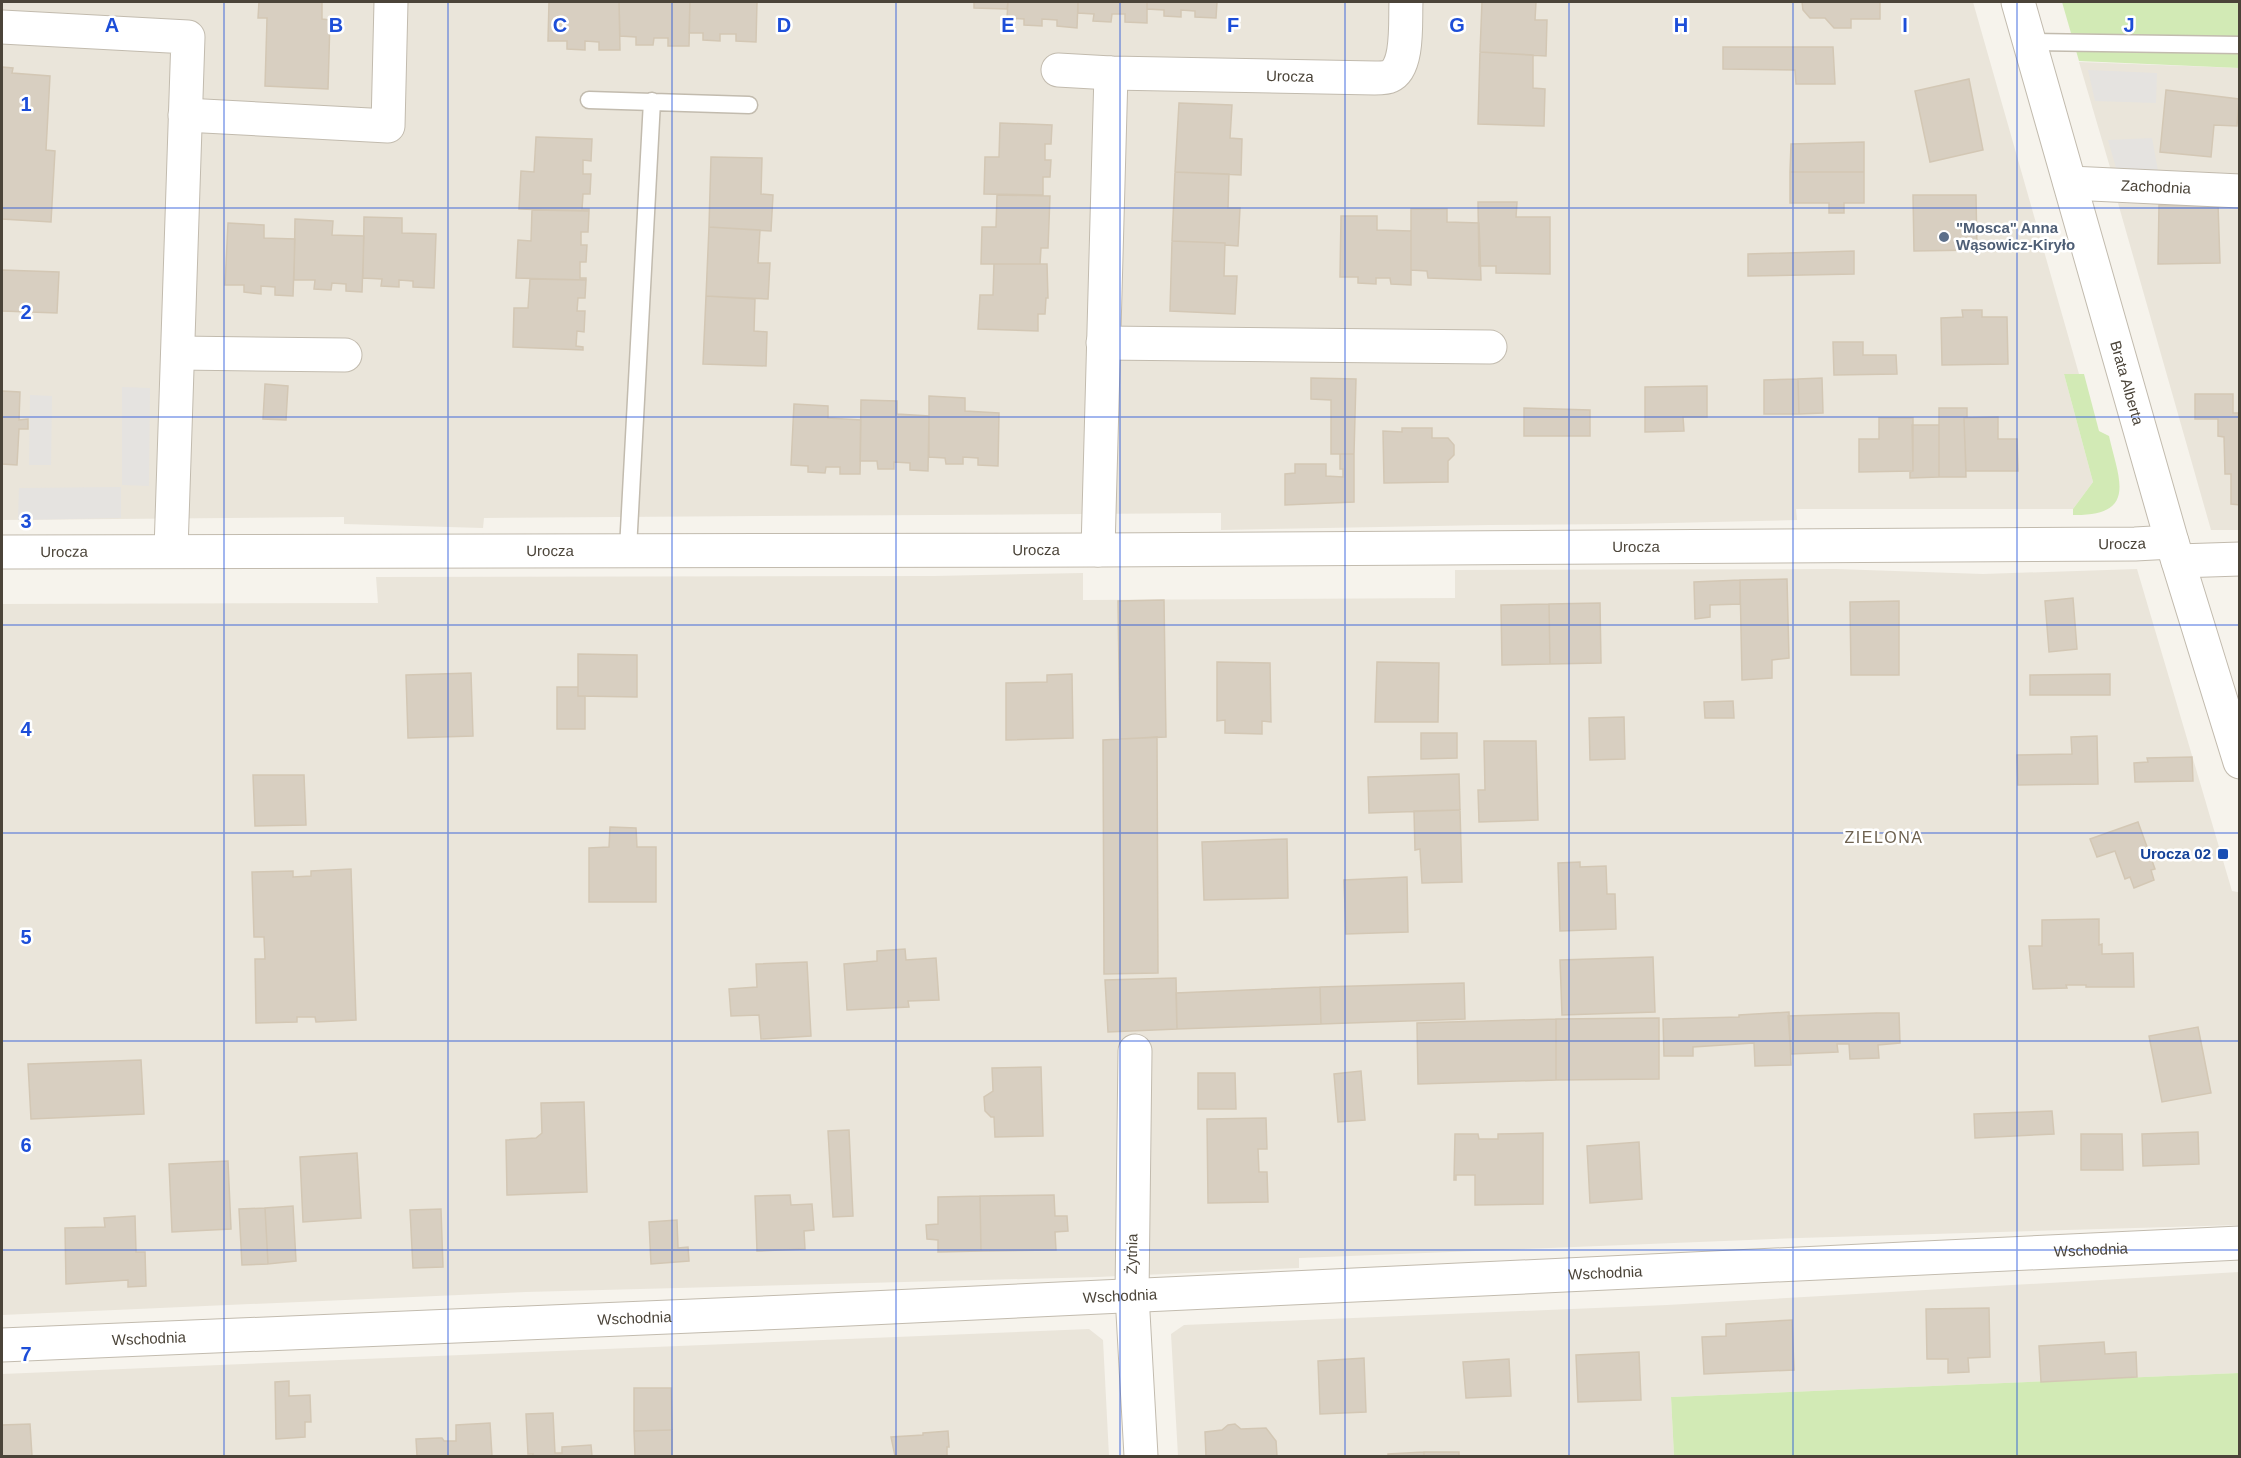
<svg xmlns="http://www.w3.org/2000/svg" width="2241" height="1458" font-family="Arial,sans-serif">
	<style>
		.residential { fill: #eae5da }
		.green { fill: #d2eab5 }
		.parking { fill: #e5e3e0 }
		.building { fill: #d8cfc1; stroke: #d3c7b4; stroke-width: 1.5 }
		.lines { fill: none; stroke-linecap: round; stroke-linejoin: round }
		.service-casing { stroke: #c2bbae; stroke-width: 19 }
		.minor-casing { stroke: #c2bbae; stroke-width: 35 }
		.service { stroke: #fff; stroke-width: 16 }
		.minor { stroke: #fff; stroke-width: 33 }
		.grid { fill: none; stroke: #1d4ed8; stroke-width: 1.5; stroke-opacity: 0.55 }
		.service-dot { fill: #5c6f8a; stroke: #fff; stroke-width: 2 }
		.transit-dot { fill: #1a4fb4; stroke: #fff; stroke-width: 2 }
		.labels { text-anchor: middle; stroke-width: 5; stroke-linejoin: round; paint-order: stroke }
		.street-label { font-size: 15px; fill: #4b4439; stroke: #fff }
		.service-label { font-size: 15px; font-weight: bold; fill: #4e5e75; stroke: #fff; text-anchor: start }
		.transit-label { font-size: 15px; font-weight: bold; fill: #164399; stroke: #fff; text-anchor: end }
		.neighbourhood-label { font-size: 16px; letter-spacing: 1.5px; fill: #6e6250; stroke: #fff }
		.grid-label { font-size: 20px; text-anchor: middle; font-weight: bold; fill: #1d4ed8; stroke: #fff; stroke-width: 5; stroke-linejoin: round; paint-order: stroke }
	</style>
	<rect width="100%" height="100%" fill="#f6f3ec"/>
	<path class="residential" d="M 2,2 L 1973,2 L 2079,374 L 2064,374 L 2093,482 L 2073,509 L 1796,509 L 1797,520 L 1626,524 L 1489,525 L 1221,530 L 1221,513 L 484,518 L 483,528 L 344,524 L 344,517 L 2,520 Z
		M 2079,62 L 2239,68 L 2239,180 L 2112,174 Z
		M 2118,203 L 2218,204 L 2219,207 L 2239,208 L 2239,530 L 2211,530 Z
		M 1836,569 L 1983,574 L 2137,569 L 2232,891 L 2238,892 L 2239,896 L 2239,1225 L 1799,1238 L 1299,1258 L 1299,1268 L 1098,1277 L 526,1292 L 2,1315 L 2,604 L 378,603 L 376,577 L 934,576 L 1083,573 L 1083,600 L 1455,598 L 1455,570 Z
		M 2239,1272 L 2239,1373 L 1671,1397 L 1674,1456 L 1178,1456 L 1171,1334 L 1184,1325 L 1667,1305 Z
		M 1089,1329 L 1103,1340 L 1109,1456 L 2,1456 L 2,1374 Z"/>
	<path class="green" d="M 2062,2 L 2239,2 L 2239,68 L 2079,61 Z
		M 2064,374 L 2084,374 L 2099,431 L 2109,436 C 2119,480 2138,516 2073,515 L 2073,509 L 2093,482 Z
		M 2239,1373 L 2239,1456 L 1674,1456 L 1671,1397 Z"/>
	<path class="parking" d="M 2088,70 L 2157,73 L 2156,103 L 2095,101 Z
		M 2152,138 L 2158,171 L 2116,168 L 2108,140 Z
		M 122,387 L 150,388 L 149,486 L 122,485 Z
		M 30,395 L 52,396 L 51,465 L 29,465 Z
		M 121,487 L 121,518 L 18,520 L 19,488 Z"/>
	<path class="building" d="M 259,2 L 322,2 L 322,19 L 330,20 L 328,89 L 265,86 L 267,18 L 258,18 Z
		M 549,2 L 619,2 L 620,50 L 599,50 L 599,42 L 585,41 L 585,50 L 567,49 L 567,41 L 548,41 Z
		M 619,2 L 690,2 L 689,46 L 668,46 L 668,38 L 654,38 L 653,45 L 636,45 L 636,37 L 620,36 Z
		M 690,2 L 757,2 L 756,42 L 736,41 L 736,34 L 720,34 L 720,41 L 703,40 L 703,33 L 689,33 Z
		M 974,2 L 1008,2 L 1007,9 L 974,8 Z
		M 1008,2 L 1078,2 L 1077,28 L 1057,26 L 1057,20 L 1042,19 L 1042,26 L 1024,25 L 1024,19 L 1007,18 Z
		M 1078,2 L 1147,2 L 1147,23 L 1125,22 L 1125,14 L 1112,14 L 1111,22 L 1093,21 L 1094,14 L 1078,13 Z
		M 1147,2 L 1217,2 L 1216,18 L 1195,17 L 1195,11 L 1181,10 L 1181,17 L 1164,16 L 1164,10 L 1147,9 Z
		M 1482,2 L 1536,2 L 1535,20 L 1547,20 L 1546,56 L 1480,52 Z
		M 1802,2 L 1880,2 L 1880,19 L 1851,19 L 1851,28 L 1834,28 L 1825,18 L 1810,18 L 1803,10 Z
		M 1723,47 L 1833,47 L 1835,84 L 1796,84 L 1795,70 L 1723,69 Z
		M 1480,52 L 1533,55 L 1533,88 L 1545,89 L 1544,126 L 1478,124 Z
		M 2,67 L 13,68 L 12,73 L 50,76 L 46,150 L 55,151 L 51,222 L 2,219 Z
		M 1969,79 L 1983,150 L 1930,162 L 1915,91 Z
		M 2166,90 L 2239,99 L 2237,126 L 2214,125 L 2211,157 L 2160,152 Z
		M 1179,103 L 1232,105 L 1230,138 L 1242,139 L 1241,175 L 1175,172 Z
		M 1000,123 L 1052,125 L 1051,144 L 1045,144 L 1045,160 L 1051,160 L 1050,177 L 1043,177 L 1043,195 L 984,194 L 985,157 L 999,157 Z
		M 536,137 L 592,139 L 591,161 L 583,160 L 583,174 L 591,174 L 590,194 L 583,194 L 582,209 L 589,209 L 589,211 L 519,209 L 521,171 L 534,172 Z
		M 1864,142 L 1864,172 L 1790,172 L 1791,144 Z
		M 711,157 L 762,158 L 761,194 L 773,195 L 771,231 L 709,227 Z
		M 1175,172 L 1229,174 L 1228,208 L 1240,208 L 1238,246 L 1225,245 L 1225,243 L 1172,241 Z
		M 1790,172 L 1864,172 L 1864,203 L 1844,203 L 1844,213 L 1829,213 L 1829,203 L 1790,203 Z
		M 997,195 L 1050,196 L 1048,248 L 1041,248 L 1040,264 L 981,264 L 982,227 L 996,227 Z
		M 1913,195 L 1976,195 L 1977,250 L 1914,251 Z
		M 1478,202 L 1517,202 L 1516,217 L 1550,217 L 1550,274 L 1496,273 L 1496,266 L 1479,266 Z
		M 2218,204 L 2220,263 L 2158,264 L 2159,205 Z
		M 1411,209 L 1447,209 L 1447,222 L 1479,223 L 1481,280 L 1428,278 L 1427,271 L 1411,270 Z
		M 532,210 L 589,211 L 588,232 L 581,232 L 581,245 L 587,245 L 586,262 L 580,262 L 580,278 L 586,278 L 586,280 L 516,278 L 518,240 L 531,241 Z
		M 1341,216 L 1377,216 L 1377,230 L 1411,231 L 1411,285 L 1391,284 L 1390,278 L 1376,278 L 1376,284 L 1358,283 L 1358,277 L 1340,277 Z
		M 364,217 L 402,218 L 402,233 L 436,234 L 434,288 L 413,287 L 413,281 L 399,280 L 399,287 L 381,286 L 382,279 L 363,278 Z
		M 295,219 L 333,221 L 332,235 L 364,236 L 362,292 L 346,291 L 346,284 L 332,283 L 331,290 L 314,289 L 315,280 L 294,280 Z
		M 228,223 L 264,225 L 264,238 L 295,239 L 293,296 L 275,295 L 275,287 L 261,286 L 261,294 L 244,292 L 244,285 L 225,285 Z
		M 709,227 L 760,230 L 758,263 L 770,263 L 768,299 L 706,296 Z
		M 1172,241 L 1225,243 L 1224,276 L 1237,276 L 1235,314 L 1170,311 Z
		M 1854,251 L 1854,274 L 1748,276 L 1748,254 Z
		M 994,264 L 1047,264 L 1048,298 L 1046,298 L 1045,314 L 1038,314 L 1038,331 L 978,329 L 980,295 L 993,295 Z
		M 2,270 L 59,272 L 57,313 L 2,311 Z
		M 530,279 L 586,280 L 585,298 L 578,298 L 577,311 L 585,311 L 584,332 L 577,331 L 576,346 L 583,347 L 583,350 L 513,347 L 514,308 L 528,308 Z
		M 706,296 L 755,299 L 754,331 L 767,332 L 766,366 L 703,364 Z
		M 1962,310 L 1982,310 L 1982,317 L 2007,317 L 2008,364 L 1942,365 L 1941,318 L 1963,317 Z
		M 1833,342 L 1863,342 L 1863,355 L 1896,355 L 1897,374 L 1834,375 Z
		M 1311,378 L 1356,379 L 1354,454 L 1331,454 L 1331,400 L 1311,399 Z
		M 1822,378 L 1823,413 L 1799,414 L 1798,379 Z
		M 1798,379 L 1799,414 L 1764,414 L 1764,380 Z
		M 265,384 L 288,386 L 286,420 L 263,419 Z
		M 1707,386 L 1707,417 L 1683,417 L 1684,431 L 1645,432 L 1645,387 Z
		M 2,391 L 20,392 L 19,420 L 28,419 L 28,429 L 19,429 L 17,465 L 2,464 Z
		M 2195,394 L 2233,394 L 2233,413 L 2240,413 L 2240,505 L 2231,504 L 2231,474 L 2225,474 L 2224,437 L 2218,436 L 2218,419 L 2195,419 Z
		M 929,396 L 965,398 L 965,411 L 999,413 L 998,466 L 978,465 L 978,458 L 963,457 L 963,464 L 946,464 L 945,458 L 929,457 Z
		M 861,400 L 897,401 L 897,414 L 929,416 L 928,471 L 910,470 L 910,463 L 894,462 L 894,469 L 878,469 L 877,461 L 860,461 Z
		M 794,404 L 828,406 L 828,418 L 861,420 L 860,474 L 840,474 L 840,467 L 826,467 L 825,473 L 808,472 L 808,466 L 791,465 Z
		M 1524,408 L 1590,410 L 1590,436 L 1524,436 Z
		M 1939,408 L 1967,408 L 1967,417 L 1964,418 L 1966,477 L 1939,477 Z
		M 1998,417 L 1998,439 L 2017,439 L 2018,471 L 1966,471 L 1964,418 Z
		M 1879,418 L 1913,418 L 1913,471 L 1859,472 L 1859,439 L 1879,439 Z
		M 1912,425 L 1939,425 L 1939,477 L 1910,478 L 1910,472 L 1913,471 Z
		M 1402,428 L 1432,428 L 1432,438 L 1448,438 L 1454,445 L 1454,455 L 1448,461 L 1448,482 L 1384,483 L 1383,431 L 1402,432 Z
		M 1340,454 L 1354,454 L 1354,502 L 1285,505 L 1285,474 L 1295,473 L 1295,464 L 1326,464 L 1326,476 L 1343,477 L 1343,469 L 1340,469 Z
		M 1787,579 L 1789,658 L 1772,660 L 1772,678 L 1742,680 L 1740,580 Z
		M 1740,580 L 1740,604 L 1710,605 L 1710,617 L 1695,619 L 1694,582 Z
		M 2073,598 L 2077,649 L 2049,652 L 2045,601 Z
		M 1164,600 L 1166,737 L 1120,739 L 1118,601 Z
		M 1899,601 L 1899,675 L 1851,675 L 1850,602 Z
		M 1600,603 L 1601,663 L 1550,664 L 1549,604 Z
		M 1549,604 L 1550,664 L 1502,665 L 1501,605 Z
		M 578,654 L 637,655 L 637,697 L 578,696 Z
		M 1217,662 L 1270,663 L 1271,722 L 1262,721 L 1262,734 L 1225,733 L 1225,720 L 1217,721 Z
		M 1377,662 L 1439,663 L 1438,722 L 1375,722 Z
		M 471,673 L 473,736 L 408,738 L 406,675 Z
		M 1072,674 L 1073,738 L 1006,740 L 1006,683 L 1047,682 L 1047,675 Z
		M 2110,674 L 2110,695 L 2030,695 L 2030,675 Z
		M 557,687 L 578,687 L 578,696 L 585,696 L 585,729 L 557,729 Z
		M 1733,701 L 1734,718 L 1705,718 L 1704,702 Z
		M 1624,717 L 1625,759 L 1590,760 L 1589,718 Z
		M 1421,733 L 1457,733 L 1457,758 L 1421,759 Z
		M 2097,736 L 2098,784 L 2018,785 L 2017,755 L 2072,754 L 2071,737 Z
		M 1157,737 L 1158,973 L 1104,974 L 1103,740 Z
		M 1484,741 L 1536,741 L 1538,820 L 1479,822 L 1478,790 L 1485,790 Z
		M 2192,757 L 2193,781 L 2135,782 L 2134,763 L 2148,762 L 2147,758 Z
		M 1459,774 L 1460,810 L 1369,813 L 1368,777 Z
		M 253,775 L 304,775 L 306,825 L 255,826 Z
		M 1460,810 L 1462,882 L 1422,883 L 1420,849 L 1415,850 L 1414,811 Z
		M 2138,822 L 2155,869 L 2151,870 L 2154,880 L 2134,888 L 2130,877 L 2125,879 L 2115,851 L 2097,857 L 2090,839 Z
		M 610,827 L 636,828 L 637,847 L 656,847 L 656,902 L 589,902 L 589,848 L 609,847 Z
		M 1287,839 L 1288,898 L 1204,900 L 1202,842 Z
		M 1580,862 L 1580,867 L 1606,866 L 1607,894 L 1615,894 L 1616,929 L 1560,931 L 1558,863 Z
		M 351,869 L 356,1020 L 316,1022 L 315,1017 L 297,1017 L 297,1022 L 256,1023 L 255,959 L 265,959 L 264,937 L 254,937 L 252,872 L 293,871 L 293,877 L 311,876 L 311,871 Z
		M 1407,877 L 1408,932 L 1346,934 L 1344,880 Z
		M 2099,919 L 2099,945 L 2102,944 L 2102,954 L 2133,953 L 2134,987 L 2086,987 L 2086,985 L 2066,985 L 2067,988 L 2033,989 L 2029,946 L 2042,946 L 2042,920 Z
		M 905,949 L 906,960 L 936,958 L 939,1000 L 908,1001 L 909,1007 L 847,1010 L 844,964 L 877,961 L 877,951 Z
		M 1653,957 L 1655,1012 L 1562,1015 L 1560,960 Z
		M 807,962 L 811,1036 L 761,1039 L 759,1015 L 731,1016 L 729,989 L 757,987 L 756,964 Z
		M 1176,978 L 1177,1029 L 1108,1032 L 1105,980 Z
		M 1464,983 L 1465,1019 L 1321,1024 L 1320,987 Z
		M 1320,987 L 1321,1024 L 1177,1029 L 1176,993 Z
		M 1789,1012 L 1791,1065 L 1755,1066 L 1754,1043 L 1693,1047 L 1693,1056 L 1664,1056 L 1663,1019 L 1739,1017 L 1739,1015 Z
		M 1877,1013 L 1899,1013 L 1900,1043 L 1878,1045 L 1879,1058 L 1850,1059 L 1849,1044 L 1837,1044 L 1838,1052 L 1791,1054 L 1788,1016 Z
		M 1659,1018 L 1659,1079 L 1556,1080 L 1556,1019 Z
		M 1556,1019 L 1556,1080 L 1418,1084 L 1417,1023 Z
		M 2198,1027 L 2211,1093 L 2162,1102 L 2149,1036 Z
		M 141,1060 L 144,1114 L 31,1119 L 28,1064 Z
		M 1041,1067 L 1043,1136 L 995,1137 L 994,1117 L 991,1117 L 985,1111 L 984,1097 L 993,1091 L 992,1068 Z
		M 1361,1071 L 1365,1120 L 1338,1122 L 1334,1074 Z
		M 1198,1073 L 1235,1073 L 1236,1109 L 1198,1109 Z
		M 584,1102 L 587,1192 L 507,1195 L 506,1140 L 536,1138 L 542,1133 L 541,1103 Z
		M 2052,1111 L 2054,1134 L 1975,1138 L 1974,1114 Z
		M 1266,1118 L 1267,1149 L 1258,1149 L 1259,1172 L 1267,1172 L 1268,1202 L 1208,1203 L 1207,1119 Z
		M 849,1130 L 853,1216 L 833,1217 L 828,1131 Z
		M 2198,1132 L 2199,1164 L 2143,1166 L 2142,1134 Z
		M 1543,1133 L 1543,1204 L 1475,1205 L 1475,1175 L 1456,1175 L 1456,1180 L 1454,1180 L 1455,1134 L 1478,1134 L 1479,1139 L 1498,1139 L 1498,1134 Z
		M 2081,1134 L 2122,1134 L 2123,1170 L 2081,1170 Z
		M 1639,1142 L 1642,1199 L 1590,1203 L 1587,1146 Z
		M 357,1153 L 361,1218 L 303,1222 L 300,1157 Z
		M 228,1161 L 231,1229 L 172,1232 L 169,1164 Z
		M 790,1195 L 791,1205 L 812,1204 L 814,1230 L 804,1231 L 805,1249 L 757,1251 L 755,1196 Z
		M 1054,1195 L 1055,1216 L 1067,1216 L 1068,1231 L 1055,1232 L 1056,1250 L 981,1251 L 980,1196 Z
		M 980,1196 L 981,1251 L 938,1252 L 938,1240 L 927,1239 L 926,1225 L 938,1224 L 938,1197 Z
		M 293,1206 L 296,1261 L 268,1264 L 265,1208 Z
		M 265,1208 L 268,1264 L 242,1265 L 239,1209 Z
		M 441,1209 L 443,1267 L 413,1268 L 410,1210 Z
		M 135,1216 L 136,1252 L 145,1252 L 146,1286 L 128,1287 L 128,1280 L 66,1284 L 65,1228 L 105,1227 L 104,1218 Z
		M 677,1220 L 678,1248 L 688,1247 L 689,1261 L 651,1264 L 649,1222 Z
		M 1989,1308 L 1990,1357 L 1968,1358 L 1969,1372 L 1948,1373 L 1948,1359 L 1927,1359 L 1926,1309 Z
		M 1792,1320 L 1794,1370 L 1704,1374 L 1702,1337 L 1726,1336 L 1726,1324 Z
		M 2104,1342 L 2105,1354 L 2136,1352 L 2137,1377 L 2041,1382 L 2039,1346 Z
		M 1639,1352 L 1641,1400 L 1578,1402 L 1576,1355 Z
		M 1364,1358 L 1366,1412 L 1320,1414 L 1318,1361 Z
		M 1509,1359 L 1511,1396 L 1466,1398 L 1463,1362 Z
		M 289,1381 L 289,1396 L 310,1395 L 311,1422 L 305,1422 L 305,1437 L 276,1439 L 275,1382 Z
		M 634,1388 L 671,1388 L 672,1430 L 634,1431 Z
		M 553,1413 L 555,1453 L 562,1453 L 562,1447 L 591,1445 L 592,1456 L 533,1456 L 533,1454 L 528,1454 L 526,1414 Z
		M 490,1423 L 492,1456 L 417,1456 L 416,1439 L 439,1438 L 442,1438 L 444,1441 L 456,1441 L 456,1425 Z
		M 30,1424 L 32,1456 L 2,1456 L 2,1425 Z
		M 1235,1424 L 1241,1429 L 1266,1428 L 1276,1441 L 1277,1456 L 1206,1456 L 1205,1432 L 1222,1430 L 1228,1425 Z
		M 672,1430 L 672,1456 L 635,1456 L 634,1431 Z
		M 948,1431 L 949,1447 L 947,1447 L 947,1456 L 953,1456 L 895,1456 L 891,1437 L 923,1435 L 923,1433 Z
		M 1424,1452 L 1424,1456 L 1388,1456 L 1388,1454 Z
		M 1424,1452 L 1459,1452 L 1459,1456 L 1424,1456 Z"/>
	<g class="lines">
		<g class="service-casing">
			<path id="service" d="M 2029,42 L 2240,45
				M 589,100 L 749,105
				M 628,549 L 652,101"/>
		</g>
		<g class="minor-casing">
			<g id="minor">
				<path id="s1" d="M 2018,2 L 2172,542 L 2240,762"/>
				<path d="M 2,27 L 188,37 L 171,550"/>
				<path id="s2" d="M 1058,70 L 1111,73 L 1375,78 C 1379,78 1386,78 1390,76 C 1409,68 1405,20 1406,2"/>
				<path d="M 185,115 L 388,126 L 391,2"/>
				<path id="s3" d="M 2070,183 L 2240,191"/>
				<path d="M 1103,343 L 1490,347"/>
				<path d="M 178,353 L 345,355"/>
				<path d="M 1098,550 L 1111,73"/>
				<path id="s4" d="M 2,552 L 1098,550 L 2135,544 L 2172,542"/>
				<path d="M 2178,561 L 2240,559"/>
				<path d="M 1135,1051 L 1132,1295 L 1141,1456"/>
				<path id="s5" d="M 2,1345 L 786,1312 L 2240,1243"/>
			</g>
		</g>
		<use href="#service" class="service"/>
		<use href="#minor" class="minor"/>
	</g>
	<path class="grid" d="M 224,2 L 224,1456M 448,2 L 448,1456M 672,2 L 672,1456M 896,2 L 896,1456M 1120,2 L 1120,1456M 1345,2 L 1345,1456M 1569,2 L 1569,1456M 1793,2 L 1793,1456M 2017,2 L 2017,1456M 2,208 L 2240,208M 2,417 L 2240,417M 2,625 L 2240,625M 2,833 L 2240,833M 2,1041 L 2240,1041M 2,1250 L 2240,1250"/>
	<circle class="service-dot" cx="1944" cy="237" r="6"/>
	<rect class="transit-dot" x="2217" y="848" width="12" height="12" rx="3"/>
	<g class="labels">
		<g class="street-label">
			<text dy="5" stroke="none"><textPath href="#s2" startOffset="232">Urocza</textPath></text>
			<text dy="5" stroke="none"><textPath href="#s3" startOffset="86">Zachodnia</textPath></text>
			<text dy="5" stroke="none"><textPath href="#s1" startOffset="396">Brata Alberta</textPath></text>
			<text dy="5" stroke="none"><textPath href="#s4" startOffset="2120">Urocza</textPath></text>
			<text dy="5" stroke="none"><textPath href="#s4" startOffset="1634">Urocza</textPath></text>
			<text dy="5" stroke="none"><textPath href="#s4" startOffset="548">Urocza</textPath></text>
			<text dy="5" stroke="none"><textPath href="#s4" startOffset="1034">Urocza</textPath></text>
			<text dy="5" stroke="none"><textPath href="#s4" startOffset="62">Urocza</textPath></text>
			<text dy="5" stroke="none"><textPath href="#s5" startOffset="2091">Wschodnia</textPath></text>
			<text transform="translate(1132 1254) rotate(-89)" y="5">Żytnia</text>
			<text dy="5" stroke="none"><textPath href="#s5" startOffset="1605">Wschodnia</textPath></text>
			<text dy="5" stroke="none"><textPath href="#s5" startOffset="1119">Wschodnia</textPath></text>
			<text dy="5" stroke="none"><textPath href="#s5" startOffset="633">Wschodnia</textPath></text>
			<text dy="5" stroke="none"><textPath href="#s5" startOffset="147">Wschodnia</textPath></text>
		</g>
		<g class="service-label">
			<text x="1956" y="233">"Mosca" Anna<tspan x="1956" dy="17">Wąsowicz-Kiryło</tspan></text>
		</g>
		<g class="transit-label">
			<text x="2211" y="859">Urocza 02</text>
		</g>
		<g class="neighbourhood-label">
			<text x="1884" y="843">ZIELONA</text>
		</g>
	</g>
	<g class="grid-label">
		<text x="112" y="32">A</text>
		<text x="336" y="32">B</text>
		<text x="560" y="32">C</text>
		<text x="784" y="32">D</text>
		<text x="1008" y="32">E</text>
		<text x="1233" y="32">F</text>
		<text x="1457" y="32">G</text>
		<text x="1681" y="32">H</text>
		<text x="1905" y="32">I</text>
		<text x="2129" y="32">J</text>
		<text x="26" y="111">1</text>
		<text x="26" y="319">2</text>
		<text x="26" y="528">3</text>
		<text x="26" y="736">4</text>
		<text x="26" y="944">5</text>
		<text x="26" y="1152">6</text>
		<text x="26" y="1361">7</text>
	</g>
	<rect width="2241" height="1458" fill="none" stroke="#4b4439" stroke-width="6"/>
</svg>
